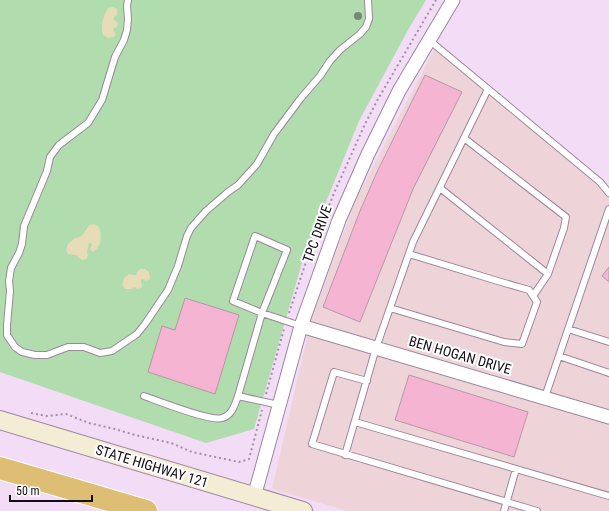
<svg xmlns="http://www.w3.org/2000/svg" width="609" height="511" font-family="'Roboto Condensed',sans-serif">
	<style>
		.commercial { fill: #eed4d9 }
		.green { fill: #b0dcae }
		.sand { fill: #e6dcb7 }
		.building { fill: #f6b4d3; stroke: #b698a5 }
		.lines { fill: none; stroke-linecap: round; stroke-linejoin: round }
		.lane-casing { stroke: #9b879e; stroke-width: 8 }
		.street-casing { stroke: #9b879e; stroke-width: 15 }
		.secondary-casing { stroke: #9b879e; stroke-width: 20 }
		.highway-casing { stroke: #fff; stroke-width: 24 }
		.path { stroke: #a090a3; stroke-width: 2; stroke-dasharray: 2 3; stroke-linecap: butt }
		.lane { stroke: #fff; stroke-width: 6 }
		.street { stroke: #fff; stroke-width: 13 }
		.secondary { stroke: #f5ecd6; stroke-width: 18 }
		.highway { stroke: #debe75; stroke-width: 22 }
		.tree { fill: #77887a }
		.labels { text-anchor: middle; stroke-width: 4; stroke-linejoin: round; paint-order: stroke }
		.street-label { font-size: 14px; fill: #130c15; stroke: #fff }
	</style>
	<rect width="100%" height="100%" fill="#f3ddf6"/>
	<path class="commercial" d="M 438,42 L 609,187 L 609,511 L 348,511 L 272,489 L 311,320 L 356,199 Z"/>
	<path class="green" d="M 0,0 L 426,0 L 408,30 L 359,121 L 304,256 L 254,429 L 206,443 L 0,372 Z"/>
	<path class="sand" d="M 113,7 L 117,9 L 117,15 L 114,17 L 114,20 L 116,21 L 118,23 L 117,27 L 114,28 L 113,30 L 116,34 L 113,37 L 108,38 L 103,35 C 100,25 103,17 108,8 Z
		M 94,224 L 99,227 C 102,235 102,248 92,252 L 90,249 L 92,246 L 91,243 L 89,243 L 87,252 L 88,255 L 87,259 L 82,260 L 76,255 L 68,254 L 66,250 L 68,244 L 75,238 C 83,238 85,231 89,225 Z
		M 140,269 L 145,269 L 149,272 L 150,279 L 146,281 L 143,279 L 141,280 L 142,287 L 138,289 L 134,287 L 131,289 L 125,289 L 122,285 L 124,278 L 129,274 L 134,275 L 136,275 L 137,272 Z"/>
	<path class="building" d="M 425,75 L 462,92 L 413,189 L 360,322 L 323,307 L 360,211 L 377,172 Z
		M 609,267 L 609,282 L 602,276 Z
		M 185,298 L 239,315 L 215,394 L 148,372 L 162,326 L 175,330 Z
		M 409,375 L 528,412 L 514,457 L 395,420 Z"/>
	<g class="lines">
		<g class="lane-casing">
			<path id="lane" d="M 128,0 L 127,6 L 128,19 L 127,30 L 124,40 L 115,57 L 102,100 L 88,123 L 59,145 L 50,157 L 47,171 L 24,226 L 22,244 L 19,253 L 11,268 L 9,281 L 10,291 L 7,325 L 7,335 L 15,347 L 22,352 L 35,355 L 47,355 L 68,347 L 84,347 L 100,353 L 112,351 L 137,334 L 145,324 L 168,290 L 178,266 L 187,236 L 191,228 L 206,211 L 228,192 L 238,185 L 248,174 L 257,164 L 274,134 L 301,98 L 320,76 L 330,61 L 340,50 L 360,34 L 366,27 L 369,19 L 368,0
				M 429,40 L 600,182 L 609,193
				M 464,138 L 566,217 L 564,228 L 548,274 L 533,296
				M 440,188 L 548,274
				M 255,236 L 287,250 L 262,313 L 233,301 Z
				M 390,308 L 504,342 L 522,344 L 537,302 L 529,290 L 501,282 L 409,254
				M 568,329 L 609,342
				M 559,356 L 609,373
				M 367,381 L 334,372 L 312,444 L 537,511
				M 144,396 C 158,401 211,422 222,418 C 232,416 235,404 238,396 L 279,405
				M 238,396 L 262,313 L 301,326
				M 545,397 L 609,209
				M 355,422 L 609,496
				M 345,455 L 376,348 L 413,242 L 488,89
				M 504,511 L 516,469"/>
		</g>
		<g class="street-casing">
			<path id="street" d="M 301,326 L 609,417
				M 254,497 L 301,326 L 339,220 L 368,154 L 399,91 L 453,0"/>
		</g>
		<g class="secondary-casing">
			<path id="secondary" d="M 0,420 L 303,511"/>
		</g>
		<g class="highway-casing">
			<path id="highway" d="M 0,468 L 146,511"/>
		</g>
		<path class="path" d="M 289,313 L 306,262 L 335,191 L 365,124 L 378,99 L 436,0
			M 266,394 L 284,329
			M 31,413 L 47,416 L 66,414 L 89,423 L 115,429 L 135,435 L 171,443 L 192,452 L 239,462 L 249,459 L 262,410"/>
		<use href="#lane" class="lane"/>
		<use href="#street" class="street"/>
		<use href="#secondary" class="secondary"/>
		<use href="#highway" class="highway"/>
	</g>
	<circle class="tree" cx="358" cy="16" r="4"/>
	<g class="labels">
		<g class="street-label">
			<text transform="translate(317 234) rotate(-70)" y="5">TPC DRIVE</text>
			<text transform="translate(460 355) rotate(16)" y="5">BEN HOGAN DRIVE</text>
			<text transform="translate(152 466) rotate(17)" y="5">STATE HIGHWAY 121</text>
		</g>
	</g>
	<path d="M10 495v6h82v-6" fill="none" stroke="#130c15" stroke-width="2"/>
	<text x="16" y="495" font-size="12" fill="#130c15" stroke="#ffffff" stroke-width="3" paint-order="stroke">50 m</text>
</svg>
